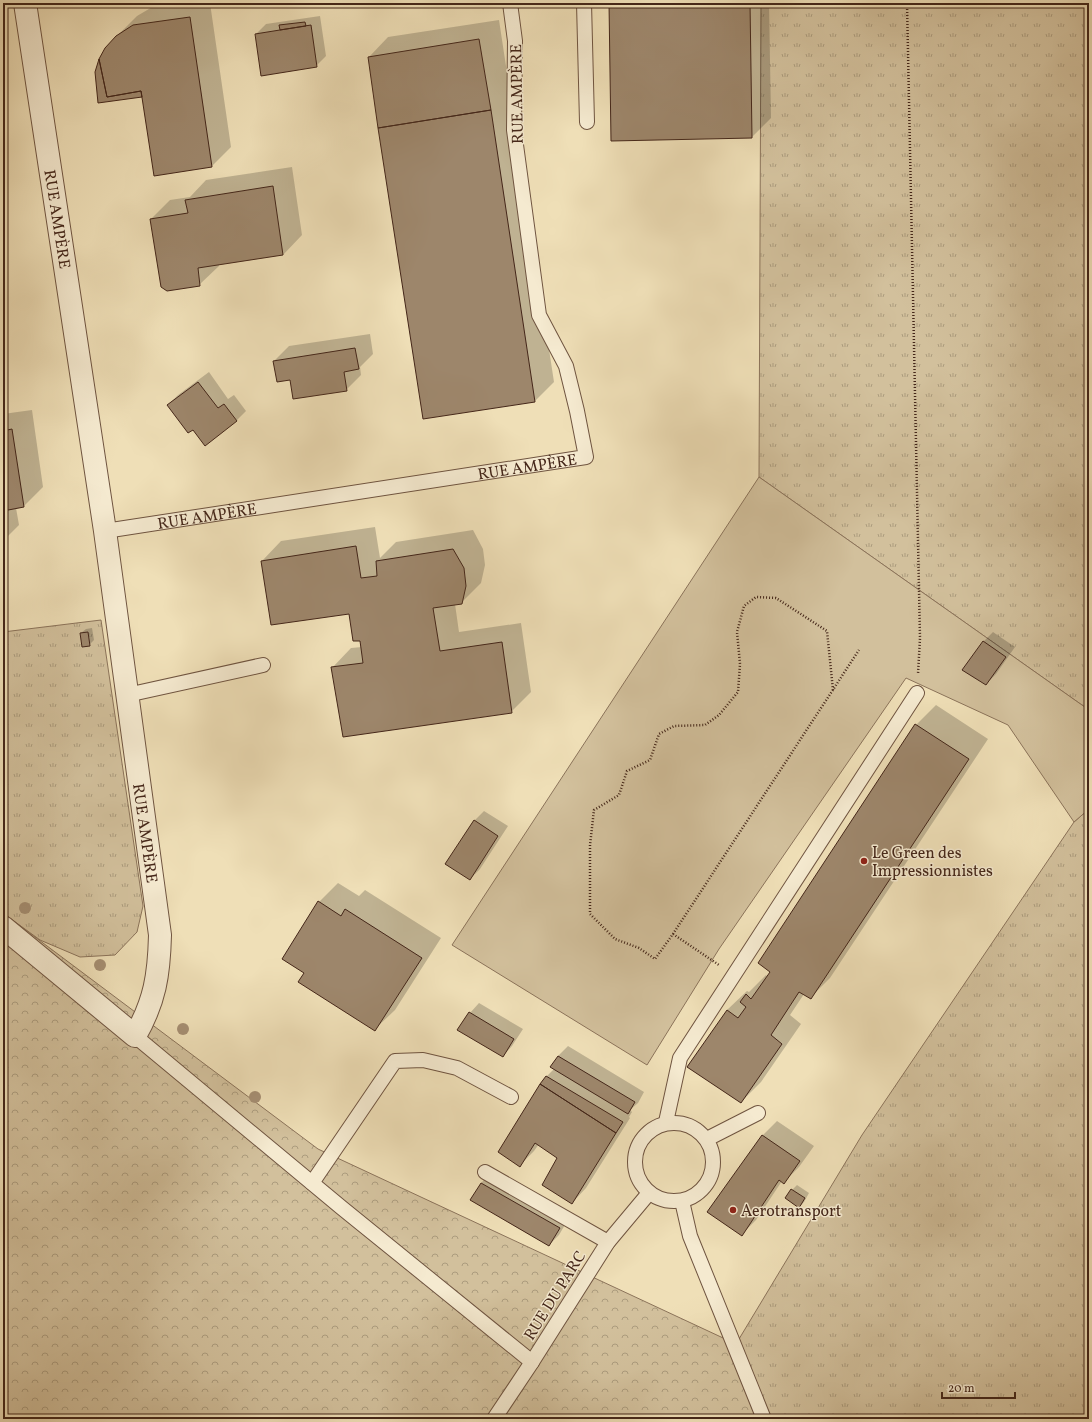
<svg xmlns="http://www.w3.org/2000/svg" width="1092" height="1422" font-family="Vollkorn,serif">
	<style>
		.grass { fill: url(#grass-tufts); stroke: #8b735a }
		.forest { fill: url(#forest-crowns); stroke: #8b735a }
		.green { fill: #d2c09c; stroke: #8b735a }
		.shadow { fill: #0003 }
		.building { fill: #9d866b; stroke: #442619 }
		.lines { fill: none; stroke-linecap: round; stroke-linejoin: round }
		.lane-casing { stroke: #6f5440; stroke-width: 16 }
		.street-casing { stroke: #6f5440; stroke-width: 24 }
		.path { stroke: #442619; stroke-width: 2.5; stroke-dasharray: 1 2; stroke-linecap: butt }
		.lane { stroke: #f5ead0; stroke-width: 14 }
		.street { stroke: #f5ead0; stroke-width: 22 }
		.tree { fill: #a58e72 }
		.poi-dot { fill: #8f2418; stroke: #f5ead0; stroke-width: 1.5 }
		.labels { text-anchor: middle; stroke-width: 3; stroke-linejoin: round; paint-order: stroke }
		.street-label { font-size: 16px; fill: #442619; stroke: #f5ead0 }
		.poi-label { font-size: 16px; fill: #442619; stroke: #f5ead0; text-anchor: start }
	</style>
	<defs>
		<pattern id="grass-tufts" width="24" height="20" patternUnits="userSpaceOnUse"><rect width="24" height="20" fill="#d2c09c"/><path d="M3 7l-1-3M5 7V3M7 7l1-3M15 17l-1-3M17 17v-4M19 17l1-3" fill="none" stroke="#ac9c7e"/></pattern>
		<pattern id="forest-crowns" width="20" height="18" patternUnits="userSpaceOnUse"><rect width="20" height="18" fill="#d2c09c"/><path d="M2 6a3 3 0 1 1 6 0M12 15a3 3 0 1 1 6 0" fill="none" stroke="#ac9c7e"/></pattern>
	</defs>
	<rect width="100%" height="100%" fill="#efdfb7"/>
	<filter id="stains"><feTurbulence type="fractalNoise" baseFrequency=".005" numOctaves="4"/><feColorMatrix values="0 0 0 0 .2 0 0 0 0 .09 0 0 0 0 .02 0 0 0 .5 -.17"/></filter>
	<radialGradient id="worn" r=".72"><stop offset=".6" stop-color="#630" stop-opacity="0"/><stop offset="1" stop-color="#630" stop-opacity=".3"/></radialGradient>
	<path class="grass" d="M 761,3 L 1089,3 L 1089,710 L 759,477 Z
		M 101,620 L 143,906 L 137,932 L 115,955 L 80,957 L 40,940 L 3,913 L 3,632 Z
		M 1089,809 L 1089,1419 L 769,1419 L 736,1344 L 862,1135 L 1074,822 Z"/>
	<path class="forest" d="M 3,913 L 318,1149 L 736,1344 L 769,1419 L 3,1419 Z"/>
	<path class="green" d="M 759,477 L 1089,710 L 1089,809 L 1074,822 L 1008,725 L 906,678 L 719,949 L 647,1065 L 452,945 Z"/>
	<path class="shadow" d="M 176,3 L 210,3 L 231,147 L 212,166 L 143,95 L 117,36 L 137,16 L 154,6 Z
		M 610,3 L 769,3 L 771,118 L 752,137 Z
		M 320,16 L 326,56 L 316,66 L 256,34 L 266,24 Z
		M 499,20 L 554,382 L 535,401 L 369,57 L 388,37 Z
		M 292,167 L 302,235 L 283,255 L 219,264 L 219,266 L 199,285 L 151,219 L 170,200 L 190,197 L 206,180 Z
		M 370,334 L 373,354 L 360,367 L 361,375 L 346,390 L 274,361 L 289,346 Z
		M 209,372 L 228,399 L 234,395 L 246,411 L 236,421 L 193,428 L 168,405 L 178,395 Z
		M 32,410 L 43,487 L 24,506 L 16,508 L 19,525 L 3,541 L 3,414 Z
		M 375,527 L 380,558 L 396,542 L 473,530 L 483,549 L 485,565 L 481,583 L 461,603 L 455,604 L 459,632 L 521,623 L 531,692 L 511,712 L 332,668 L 351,648 L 362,647 L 361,640 L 350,613 L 262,561 L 281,541 Z
		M 92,628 L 94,640 L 89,645 L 81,633 L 86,629 Z
		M 993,632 L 1015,647 L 996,674 L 986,684 L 983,642 Z
		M 936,705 L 988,739 L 830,978 L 811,997 L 804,994 L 790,1015 L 801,1024 L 761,1082 L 741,1102 L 727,1010 L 747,991 L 749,992 L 766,975 L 768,977 L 916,725 Z
		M 484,811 L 508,826 L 480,869 L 470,879 L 474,821 Z
		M 338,883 L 359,896 L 365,890 L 441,938 L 395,1010 L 375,1029 L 305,973 L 319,902 Z
		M 479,1003 L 523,1029 L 512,1046 L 503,1056 L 470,1013 Z
		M 568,1046 L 644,1092 L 638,1103 L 630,1110 L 632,1112 L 629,1117 L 630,1118 L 586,1188 L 572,1203 L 559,1157 L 539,1144 L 534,1151 L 519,1166 L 547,1076 L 554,1069 L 552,1067 L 558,1056 Z
		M 777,1121 L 814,1146 L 799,1167 L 784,1182 L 782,1181 L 756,1220 L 741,1235 L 762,1136 Z
		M 491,1173 L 569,1218 L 559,1235 L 549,1245 L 471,1199 L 481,1183 Z
		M 797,1185 L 809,1193 L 804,1202 L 799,1207 L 792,1190 Z"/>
	<path class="building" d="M 609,3 L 750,3 L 752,138 L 611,141 Z
		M 190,17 L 212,167 L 154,176 L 141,91 L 107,97 L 99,59 L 105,48 L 116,36 L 133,25 Z
		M 305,22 L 306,26 L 280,30 L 279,25 Z
		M 311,25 L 317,67 L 261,76 L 255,34 Z
		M 479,39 L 491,110 L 378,128 L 368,57 Z
		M 99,59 L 107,97 L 141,91 L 142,97 L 98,103 L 95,72 Z
		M 491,110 L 535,402 L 423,419 L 378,128 Z
		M 273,186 L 283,255 L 198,268 L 200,286 L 167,291 L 161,287 L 150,219 L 188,213 L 185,200 Z
		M 355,348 L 359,369 L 344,372 L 347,391 L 293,399 L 290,380 L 277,382 L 273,361 Z
		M 198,382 L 218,408 L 224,404 L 237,421 L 205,446 L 193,430 L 188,433 L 167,405 Z
		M 12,429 L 24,507 L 3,511 L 3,431 Z
		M 356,546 L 361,578 L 377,576 L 376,561 L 453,549 L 464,568 L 466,586 L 462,604 L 433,608 L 440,651 L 502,642 L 512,713 L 343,737 L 331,667 L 363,663 L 360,641 L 353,641 L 349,614 L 271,625 L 261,561 Z
		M 88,632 L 90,646 L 82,647 L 80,633 Z
		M 983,641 L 1006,657 L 986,685 L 962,670 Z
		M 915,724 L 969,759 L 811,999 L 799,992 L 771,1035 L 782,1044 L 741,1103 L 687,1067 L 727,1010 L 738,1018 L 746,1007 L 740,1002 L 746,994 L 751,999 L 770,972 L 758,963 Z
		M 474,820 L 498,836 L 470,880 L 445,864 Z
		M 318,901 L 341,916 L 345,909 L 422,958 L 375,1031 L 298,982 L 304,973 L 282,959 Z
		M 469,1012 L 514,1039 L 503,1057 L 457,1030 Z
		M 558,1056 L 635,1102 L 628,1114 L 550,1067 Z
		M 546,1076 L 623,1122 L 616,1133 L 540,1084 Z
		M 540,1084 L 616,1133 L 572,1204 L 542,1185 L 557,1158 L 535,1143 L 520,1167 L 498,1152 Z
		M 762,1135 L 800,1161 L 784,1184 L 779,1180 L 742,1236 L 707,1212 Z
		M 481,1183 L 560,1228 L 549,1246 L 470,1200 Z
		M 791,1189 L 805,1198 L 799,1208 L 785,1198 Z"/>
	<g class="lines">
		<g class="lane-casing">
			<g id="lane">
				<path d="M 584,3 L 587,122"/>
				<path id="s1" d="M 105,531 L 586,457 L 577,411 L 566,366 L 539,315 L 514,130 L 515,41 L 510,3"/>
				<path d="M 127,695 L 263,665"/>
				<path d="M 135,1036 L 342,1208 L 532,1362"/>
				<path d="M 666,1122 L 680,1058 L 917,693"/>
				<circle cx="674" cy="1162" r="39"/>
				<path d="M 707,1139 L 758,1113"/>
				<path d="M 485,1172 L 608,1242"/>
				<path d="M 312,1183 L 395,1061 L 423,1060 L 457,1068 L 511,1097"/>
				<path d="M 682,1201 L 690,1236 L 764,1419"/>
				<path d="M 494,1419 L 532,1362 L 608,1242 L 649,1193"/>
			</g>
		</g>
		<g class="street-casing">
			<path id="street" d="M 3,927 L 135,1036 C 155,1001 159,975 160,935 L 105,531 L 25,3"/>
		</g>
		<path class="path" d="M 907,3 L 920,638 L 918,674
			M 833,690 L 827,631 L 776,598 L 756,597 L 744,606 L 737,632 L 740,664 L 738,692 L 719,715 L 705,725 L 674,726 L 659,734 L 650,760 L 627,771 L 619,795 L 594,810 L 590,845 L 590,914 L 615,939 L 639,948 L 655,959 L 673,934 L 859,650
			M 673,934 L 719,965"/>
		<use href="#lane" class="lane"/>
		<use href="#street" class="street"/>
	</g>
	<g class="tree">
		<circle cx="25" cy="908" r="6"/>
		<circle cx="100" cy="965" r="6"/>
		<circle cx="183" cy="1029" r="6"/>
		<circle cx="255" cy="1097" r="6"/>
	</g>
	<g class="poi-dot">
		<circle cx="864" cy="861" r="4"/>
		<circle cx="733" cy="1210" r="4"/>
	</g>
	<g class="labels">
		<g class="street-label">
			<text transform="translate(516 94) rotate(-91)" y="6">RUE AMPÈRE</text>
			<text transform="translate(58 219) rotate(81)" y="6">RUE AMPÈRE</text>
			<text dy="6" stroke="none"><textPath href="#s1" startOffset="427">RUE AMPÈRE</textPath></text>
			<text dy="6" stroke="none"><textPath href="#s1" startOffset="103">RUE AMPÈRE</textPath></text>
			<text transform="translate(146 833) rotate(82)" y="6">RUE AMPÈRE</text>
			<text transform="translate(554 1295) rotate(-58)" y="6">RUE DU PARC</text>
		</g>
		<g class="poi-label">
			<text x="872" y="858">Le Green des<tspan x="872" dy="18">Impressionnistes</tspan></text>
			<text x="741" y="1216">Aerotransport</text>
		</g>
	</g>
	<rect width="1092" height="1422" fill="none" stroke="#efdfb7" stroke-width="16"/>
	<rect x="4" y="4" width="1084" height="1414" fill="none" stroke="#442619" stroke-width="2"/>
	<rect x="8" y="8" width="1076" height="1406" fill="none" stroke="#442619"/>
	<path d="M942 1392v6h73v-6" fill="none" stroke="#442619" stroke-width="2"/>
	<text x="948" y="1392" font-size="12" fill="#442619" stroke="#f5ead0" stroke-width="3" paint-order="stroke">20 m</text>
	<rect width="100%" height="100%" filter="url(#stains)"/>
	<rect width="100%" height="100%" fill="url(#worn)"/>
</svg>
